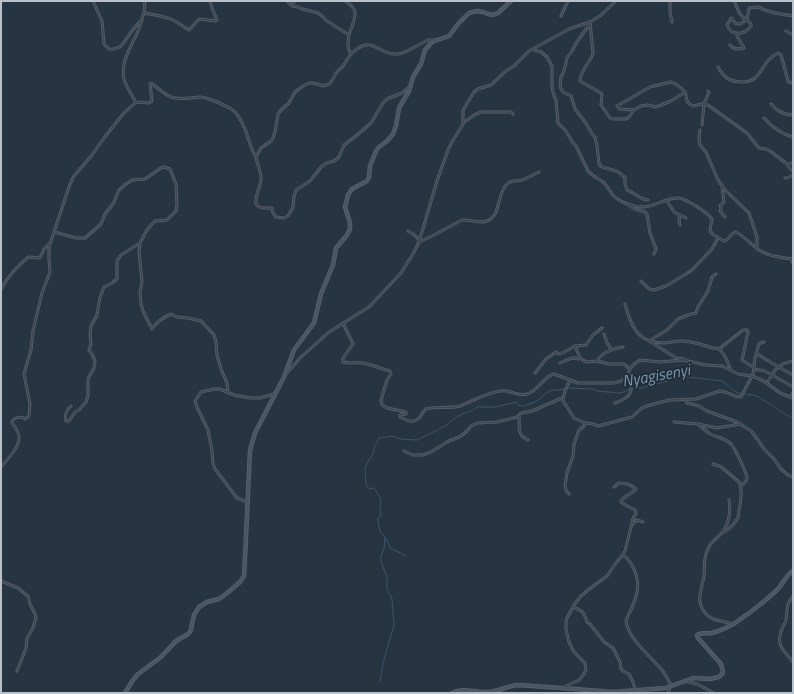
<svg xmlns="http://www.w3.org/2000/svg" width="794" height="694" font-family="'Titillium Web',sans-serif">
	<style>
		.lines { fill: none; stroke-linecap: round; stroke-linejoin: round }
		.stream { stroke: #3e546a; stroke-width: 1 }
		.street-casing { stroke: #5a646f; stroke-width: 3 }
		.secondary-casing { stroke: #5a646f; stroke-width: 4.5 }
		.street { stroke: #3c4752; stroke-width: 1.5 }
		.secondary { stroke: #4a5664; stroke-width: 3 }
		.labels { text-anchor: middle; stroke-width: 3.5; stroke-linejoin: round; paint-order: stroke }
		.water-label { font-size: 16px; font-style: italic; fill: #7a95ad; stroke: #202c37 }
	</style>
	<rect width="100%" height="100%" fill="#273542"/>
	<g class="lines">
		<path class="stream" d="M 406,556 L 401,553 L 391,549 L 385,537 L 380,532 L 378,521 L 378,518 L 381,516 L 380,508 L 381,499 L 374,488 L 370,489 L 367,487 L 366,484 L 365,469 L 367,463 L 374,452 L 374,448 L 379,438 L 392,436 L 401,439 L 417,440 L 447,425 C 451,420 458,416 465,413 C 470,411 473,411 477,407 L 495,407 L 516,402 L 518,405 L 523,406 L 530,404 L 539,400 L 542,396 L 551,390 L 559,390 L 568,388 L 593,389 L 597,391 L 619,393 L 624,392 L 630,389 L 641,388 L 678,378 L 688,377 L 722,381 C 728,384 731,390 738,393 C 744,395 751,394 757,396 L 793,419
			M 380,682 L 383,663 L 394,625 L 392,599 L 387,589 L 387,577 L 381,562 L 381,556 L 384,549 L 385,538"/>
		<g class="street-casing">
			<path id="street" d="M 93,1 L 102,21 L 104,44 L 109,49 C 120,50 121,46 127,38 C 131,32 136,25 142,20
				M 287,1 L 292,6 L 298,7 L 302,9 L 318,13 L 322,16 L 327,21 L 349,35
				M 345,1 C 359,10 356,15 351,29 C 348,36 346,47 351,54 C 373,32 377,56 399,54 C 408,52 416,46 424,42 L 428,40 L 436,40
				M 670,1 L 670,12 L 672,22
				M 734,1 L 740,14 L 746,20 L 747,20 L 749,8 L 758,7 L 765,10 L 775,13 L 793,16
				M 291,5 L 295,1
				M 144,13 L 145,1
				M 561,16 L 568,1
				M 745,20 C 743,24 740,24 736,24 L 731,18 L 729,22 L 727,24 C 730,37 745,35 751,26 L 751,24 L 747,20
				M 590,22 L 593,53 C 591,62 579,72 580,81 L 601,93 L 602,95 L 601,105 L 610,118 L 612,119 L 626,119 L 629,117 L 634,110 L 641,106 L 648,105 L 656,107 L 671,101 L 685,92
				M 590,27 L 587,28 L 579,39 L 576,43 L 572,51 L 567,58 L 564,71 L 561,77 L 560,87 L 563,92 L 571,96 L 572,99 L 575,109 L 585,122 L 593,135 L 595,137 L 597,146 L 599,163 L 600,166 C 609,170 618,169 625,178 L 625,184 L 627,190 C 637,194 637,199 648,200
				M 786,31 L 793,35
				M 730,45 C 734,50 738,49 744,48 L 737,36 L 737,34
				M 534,50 L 541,52 L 547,57 L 552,66 L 552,88 L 554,96 L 556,100 L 558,123 L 566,131 L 573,143 L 576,146 L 588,171 C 592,176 598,178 603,182 C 607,185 609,190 612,194 C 619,202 632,207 643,207 C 655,207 667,197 679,198 C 685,199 690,203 696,206 C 702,210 708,213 712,219 L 710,230 L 712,234 L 724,241 C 729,240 730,233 736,232 C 745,237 751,244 759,250 C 768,256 782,258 793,259
				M 718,67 C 724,78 730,82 743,82 C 747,82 751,81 755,78 C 764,70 764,60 778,53 L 781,55 L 788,81 L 790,83 L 793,82
				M 135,101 C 132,94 126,87 124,79 C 120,61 132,46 138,31 C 141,25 141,19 144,13 C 154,15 164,16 173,20 C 179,23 184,28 189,30 L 199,19 L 215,21 L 217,20 L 212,8 L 210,1
				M 771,104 C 777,111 784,115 793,115
				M 634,110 L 619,109 L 617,106 L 650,87 L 671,82 C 675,83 682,88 685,92 C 688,99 684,102 693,106 L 702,104 L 708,105 L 747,133 L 759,148 L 766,149 L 770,151 L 786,163 L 791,170 L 793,170
				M 764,118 C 772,127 781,134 793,137
				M 463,123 L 476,114 L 481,112 L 511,112 L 513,114
				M 702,125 L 704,104 L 709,92 L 708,91
				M 700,130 L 699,139 L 700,145 L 706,152 L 718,180 L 726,191 L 749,213 L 757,237 L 757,249
				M 256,157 C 257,165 262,172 261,180 C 259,194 245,210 272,208 L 273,213 L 276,217 L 284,218 L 288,216 L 293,207 L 294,196 L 296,190 L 310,181 L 322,166 L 327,163 L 334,161 L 339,157 L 344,145 L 356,136 L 371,123 L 383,103 L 387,99 L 402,93 L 409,87
				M 788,165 L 793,162
				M 785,178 L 787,178 L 793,175
				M 722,186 L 724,202 L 722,204 L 720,205 L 721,210 L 720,211 L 725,217
				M 667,201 L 674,212 L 686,218
				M 627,204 L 635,209 L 645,212 L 647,214 L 650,233 L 656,249 L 654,254
				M 680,225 L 679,222 L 680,215
				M 408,231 L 413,234 L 420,240
				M 54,232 L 76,238 L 85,238 L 101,224 L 105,214 L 113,204 L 119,190 L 126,184 L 132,180 L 145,179 L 161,168 L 164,167 L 170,169 L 176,184 L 177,204 L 176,211 L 167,220 L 155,221 L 152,224 L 147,230 L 140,243 L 139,252 L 142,282 L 140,292 L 141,304 L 143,311 L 152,329 C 156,323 164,317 171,314 L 177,317 L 188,318 L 201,321 L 214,335 L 216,342 L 217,355 L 221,369 L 227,383 L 228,392
				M 419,242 L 434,235 L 462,220 C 470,219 480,224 487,221 C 501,216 497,193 507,184 C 511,180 517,181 522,180 C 528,178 533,175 539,172
				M 791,259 L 793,263
				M 641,281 L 649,289 L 654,290 L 666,286 L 686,274 L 692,270 L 712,249 L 718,238
				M 1,290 C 7,276 18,267 28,257 L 40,258 L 44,249 L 49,244
				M 625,304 C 631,327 638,343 664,343 C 670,343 674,341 680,341 C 691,340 702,345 713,348 C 715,348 717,348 719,349 C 724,352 729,365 731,370
				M 343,323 L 353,344 L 343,358 L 343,362 C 349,364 356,362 362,363 C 372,364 381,369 390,371 L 391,374 L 387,380 L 381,400 L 382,405 L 387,408 L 406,412 L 406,414 L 400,415 L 400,417 C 407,420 413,425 420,417 C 422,414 423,411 426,409 C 436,406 449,409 460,406 C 473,401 485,393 500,391 C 511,389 515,397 527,394 C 538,391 543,377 554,374 L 578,383 L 614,383 L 621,381 L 627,377 L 630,369 L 634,364 L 640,360 L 660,362 L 683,360 L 706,365 L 722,366 L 738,374 L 752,376 L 764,381 L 780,393 L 793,398
				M 602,328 L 593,335 L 586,345 L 575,346 L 580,358 L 586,362 L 597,361 L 609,364 L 624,364 L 630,369
				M 604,334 L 607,343 L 610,347 L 610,351
				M 649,341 L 667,330 L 678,319 L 688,315 L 696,313 L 698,307 L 708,291 L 712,277 L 716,274
				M 651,342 L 676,358 L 684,359 L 686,360
				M 719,349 L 743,330 L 747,330 L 748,332 L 742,360 L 753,367
				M 756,353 L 770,362 L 793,375
				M 597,361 C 602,352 614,348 623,347
				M 560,363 C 564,361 570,358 575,358 C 581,359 575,360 581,358
				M 754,369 L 765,371 L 793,387
				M 287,373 L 300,358 L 329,332 L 369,307 L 401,273 L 413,254 L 419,242 L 437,181 L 448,150 L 452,142 L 463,124 L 463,110 L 474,92 L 478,89 L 491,85 L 506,71 L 514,66 L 529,51 L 569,29 L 590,22 L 600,16 L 616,1
				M 535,373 L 546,359 L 556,352 L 558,354 C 565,353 569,349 575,346
				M 570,381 C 567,385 563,395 563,401 L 574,418 L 585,423 L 593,424 L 598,426 L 602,425 L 632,417 L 642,408 L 650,405 L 670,400 L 696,399 L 720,391 C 727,391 733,397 741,397 L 743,393 L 753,374 L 755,358 L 759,344 L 760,343 L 764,342
				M 767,383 C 775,370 777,364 793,361
				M 791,397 L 793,393
				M 685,400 L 687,403 L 699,406 L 707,411 L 737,422 L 751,431 L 758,440 L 764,449 L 774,459 L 781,469 L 788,475 L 793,477
				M 615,403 C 621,401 631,397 631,389 C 631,385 629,381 627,377
				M 71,406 C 66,411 64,415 66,421 L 69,421 L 75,412 L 79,410 L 86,402 L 88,395 L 88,380 L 89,377 L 94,368 C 94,366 94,364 95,363 C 95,358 92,354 89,350 L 91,344 L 90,334 L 91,326 L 97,315 L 100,297 L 104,287 L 112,283 L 117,279 L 117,261 L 121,255 L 140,243
				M 519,416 C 520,425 516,435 528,440
				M 674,422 L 698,424 L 717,428 L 740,424
				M 698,424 C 702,427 706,431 710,434 C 716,437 724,438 730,443 C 734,446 748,475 747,479 C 746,482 742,485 741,486
				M 404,451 L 413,455 L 422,455 L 431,452 L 447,442 L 461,436 L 467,431 L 471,426 L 477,423 L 497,422 L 517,417 L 521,413 L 532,411 L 562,398
				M 713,464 L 720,466 L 739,482 C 743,490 741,501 739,510 C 739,512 739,515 738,517 C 736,523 728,530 722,533
				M 1,467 C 7,460 20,447 19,437 C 19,432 15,427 12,423 L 12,421 C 15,417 21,416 25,419 L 29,416 L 30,404 L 24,374 L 31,350 L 33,331 L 42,293 L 50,272 L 49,259 L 49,247 L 70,184 L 74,176 L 92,155 L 104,138 L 123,114 L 136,102 L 148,103 L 151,102 L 152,100 L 150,84 L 151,83 C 158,88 164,94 171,97 C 181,100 189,98 199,97 C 207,97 231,107 236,113 C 248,127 247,143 256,157 L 261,148 L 271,141 L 273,138 L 275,132 L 278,114 L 281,110 L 289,103 L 295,92 L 303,86 L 309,83 L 313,83 L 324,86 L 329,84 L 331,82 L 337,72 L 343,66 L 351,54
				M 614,487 L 619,483 C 625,483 631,484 636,489 C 632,494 625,495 621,501 L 622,503 L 635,510 L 636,513 L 632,521 L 632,524
				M 569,494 L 566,490 L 565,485 L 567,473 L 573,456 L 574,444 L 579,430 L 584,426 L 585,423
				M 729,500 C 731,511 729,526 720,535 C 715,540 711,542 708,549 C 703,558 705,566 704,576 C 703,584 699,592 700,601 C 700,605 703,611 706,614 C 713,622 724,620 732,624
				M 247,502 L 237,498 L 215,469 L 213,464 L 212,451 L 208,430 L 197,407 L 195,401 L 201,392 L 214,389 L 220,389 L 234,395 L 250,398 L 260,398 L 274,394
				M 623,555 C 628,558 630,562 633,567 C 643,587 635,602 626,620 C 627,638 651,657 662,670 C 666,675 668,681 672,686
				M 1,581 L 18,588 L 25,594 L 28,596 L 30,604 L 35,614 L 36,618 L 33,628 L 27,638 L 26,648 L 17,671
				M 793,596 C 785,606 788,609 786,620 C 785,624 782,627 781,632 C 776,647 785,651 793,662
				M 573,607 C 583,611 584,612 587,622 L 590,624 L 604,642 L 613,648 L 620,662 L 621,669 L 623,671 L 629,674 L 633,682 L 635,689
				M 686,681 L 697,684 L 714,693
				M 564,687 L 579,680 L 584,674 L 586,670 L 585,663 L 574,652 L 569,642 L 566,630 L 566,622 L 567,618 L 574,605 L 581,596 L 588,590 L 607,576 L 616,563 L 621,557 L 625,551 L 631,527 L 632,524 L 637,520 L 643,522
				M 668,693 L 670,687"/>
		</g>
		<g class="secondary-casing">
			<path id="secondary" d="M 125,693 L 133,680 L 138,674 L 161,657 L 176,641 L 188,634 L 190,632 L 191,629 L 194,615 L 199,607 L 207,602 L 219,599 L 226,594 L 240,582 L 244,576 L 245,558 L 250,451 L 252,443 L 255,433 L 284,377 L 294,350 L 314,323 L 321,294 L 333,265 L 336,248 L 347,235 L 350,229 L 350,223 L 345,207 L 348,195 L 352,189 L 367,181 L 369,177 L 370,166 L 376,151 L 379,147 L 387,141 L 393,134 L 396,126 L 399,108 L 409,91 L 413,77 L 421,64 L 425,50 L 432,42 L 449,36 L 458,24 L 469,13 L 477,11 L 483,12 L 488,14 L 493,15 L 498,13 L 511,1
				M 452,693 C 464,687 476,693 490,692 C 499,691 508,686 517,685 L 562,688 L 613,692 L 666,688 L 693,678 L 710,679 L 719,677 L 722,674 L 723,672 L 721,664 L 698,638 L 697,635 C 701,632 707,634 712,633 C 720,631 728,627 735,623 C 750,613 764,602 777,590 C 783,584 786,575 793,571"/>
		</g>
		<use href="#street" class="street"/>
		<use href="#secondary" class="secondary"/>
	</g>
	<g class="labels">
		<g class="water-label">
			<text transform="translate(656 375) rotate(-10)" y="6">Nyagisenyi</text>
		</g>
	</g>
	<rect width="794" height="694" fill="none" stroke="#b9c1cb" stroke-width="4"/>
</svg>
